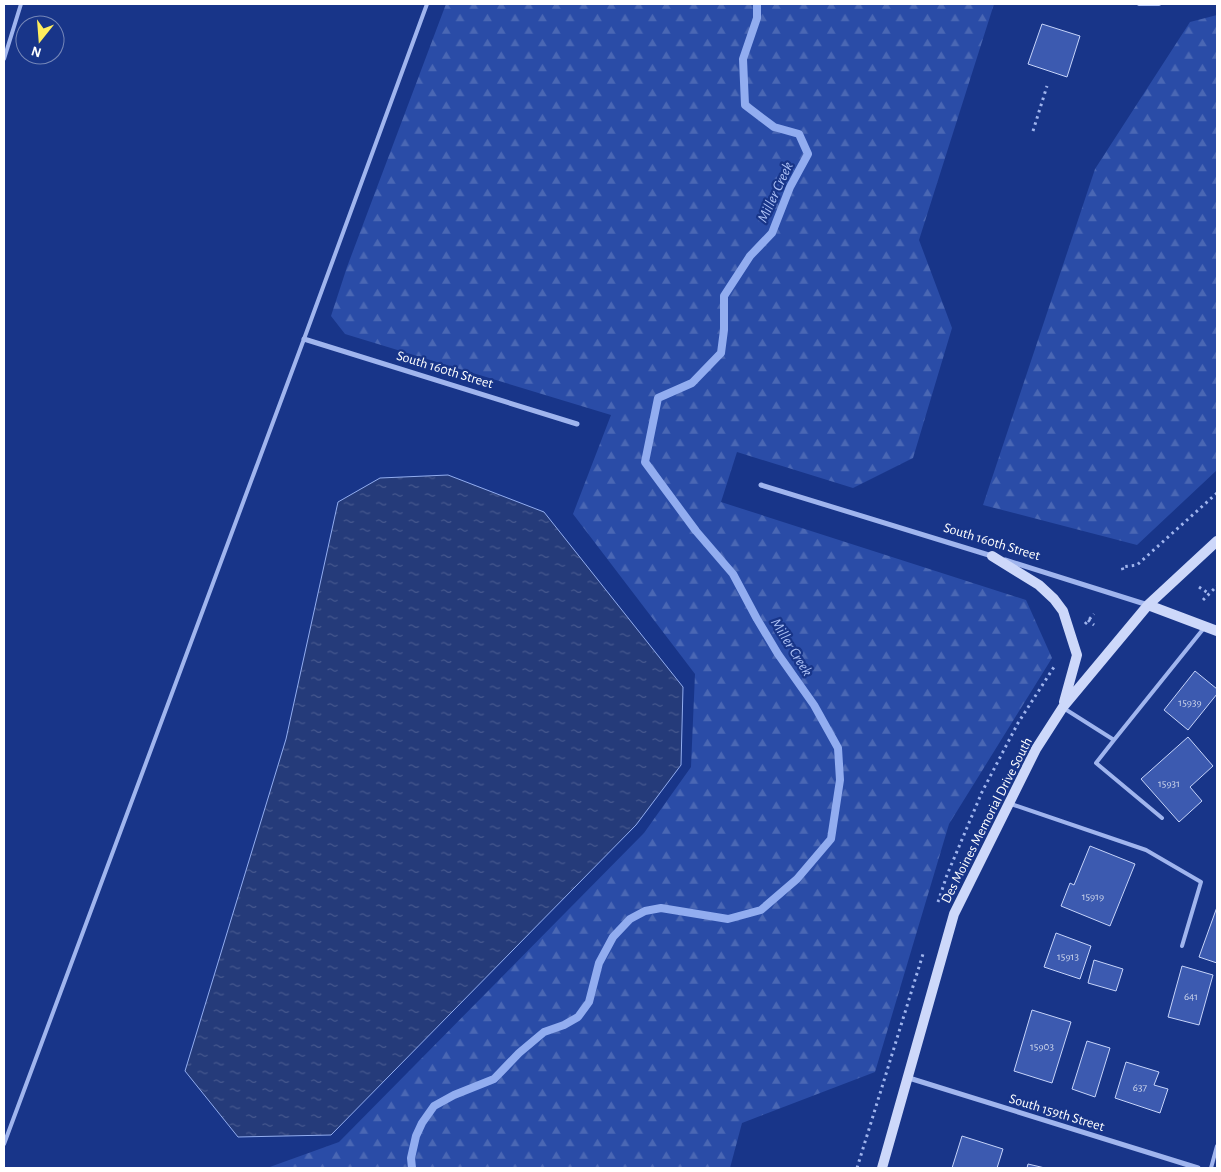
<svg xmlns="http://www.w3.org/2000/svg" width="1221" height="1172" font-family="'Alegreya Sans',sans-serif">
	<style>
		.forest { fill: url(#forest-firs) }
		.water { fill: url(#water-ripples); stroke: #92adf0 }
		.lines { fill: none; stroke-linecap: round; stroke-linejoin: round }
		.stream { stroke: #92adf0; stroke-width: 8 }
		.building { fill: #3c5ab0; stroke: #c6d4fa }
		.path { stroke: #a0b5ee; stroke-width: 3; stroke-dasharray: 2.5 4; stroke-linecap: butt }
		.lane { stroke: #a0b5ee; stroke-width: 4 }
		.street { stroke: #a0b5ee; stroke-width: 5 }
		.secondary { stroke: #cdd8fa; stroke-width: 10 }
		.labels { text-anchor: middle; stroke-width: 4.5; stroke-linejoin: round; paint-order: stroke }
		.number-label { font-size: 11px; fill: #ced6eb }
		.street-label { font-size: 14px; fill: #fff; stroke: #183589 }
		.water-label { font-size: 15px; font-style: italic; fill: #acc0f5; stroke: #183589 }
	</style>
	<defs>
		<pattern id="forest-firs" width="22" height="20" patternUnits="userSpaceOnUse" patternTransform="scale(1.25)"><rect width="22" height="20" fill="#2a4ca7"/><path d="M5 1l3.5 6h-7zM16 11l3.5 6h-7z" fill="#4a67b4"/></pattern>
		<pattern id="water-ripples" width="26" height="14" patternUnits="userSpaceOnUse" patternTransform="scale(1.25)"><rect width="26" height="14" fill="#253b7a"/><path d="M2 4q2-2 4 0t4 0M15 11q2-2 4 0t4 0" fill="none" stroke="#46588e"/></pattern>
	</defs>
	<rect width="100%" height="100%" fill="#183589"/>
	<path class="forest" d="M 446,4 L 994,4 L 919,240 L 952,328 L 913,458 L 853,488 L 737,452 L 721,502 L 1026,600 L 1052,658 L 949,824 L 875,1072 L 742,1123 L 730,1168 L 267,1168 L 339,1142 L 644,833 L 691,767 L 695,674 L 573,514 L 611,415 L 345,334 L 331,316 L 347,267 Z
		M 1217,15 L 1217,470 L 1137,545 L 983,505 L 1095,169 L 1190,22 Z"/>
	<path class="water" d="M 448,475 L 544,512 L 683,687 L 681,765 L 636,825 L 331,1135 L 238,1137 L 185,1071 L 286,739 L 338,502 L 380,478 Z"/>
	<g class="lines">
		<path class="stream" d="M 412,1168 L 411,1158 L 416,1136 L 422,1123 L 434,1106 L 454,1095 L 494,1079 L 519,1053 L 544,1032 L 564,1025 L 578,1017 L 589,1002 L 599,963 L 613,937 L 630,919 L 645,911 L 661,908 L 728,919 L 761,910 L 797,879 L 831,839 L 840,780 L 838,748 L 814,705 L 778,654 L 757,619 L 733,574 L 696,531 L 645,462 L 658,398 L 692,383 L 721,353 L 724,330 L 724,296 L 750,256 L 772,233 L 790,187 L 808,154 L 799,134 L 774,127 L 745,105 L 743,59 L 757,18 L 757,4"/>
	</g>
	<path class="building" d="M 1042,24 L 1080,36 L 1067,77 L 1028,64 Z
		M 1195,671 L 1217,689 L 1217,694 L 1188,730 L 1164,710 Z
		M 1188,737 L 1213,766 L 1190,787 L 1202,801 L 1179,822 L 1141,779 Z
		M 1090,846 L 1135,864 L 1110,926 L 1061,906 L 1070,883 L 1074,885 Z
		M 1217,907 L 1217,963 L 1199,957 Z
		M 1056,933 L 1091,946 L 1080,979 L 1044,967 Z
		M 1094,960 L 1123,969 L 1116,991 L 1088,983 Z
		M 1182,966 L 1213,975 L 1199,1025 L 1168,1017 Z
		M 1032,1010 L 1071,1022 L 1052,1083 L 1014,1071 Z
		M 1087,1041 L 1110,1048 L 1095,1097 L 1072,1089 Z
		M 1126,1062 L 1159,1072 L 1154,1085 L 1168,1089 L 1160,1113 L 1115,1098 Z
		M 962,1136 L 1003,1149 L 997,1168 L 952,1168 Z
		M 1028,1164 L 1045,1168 L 1027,1168 Z"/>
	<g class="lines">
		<path class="path" d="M 1033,131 L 1047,86
			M 1123,570 L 1122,567 L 1137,565 L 1217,493
			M 1199,587 L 1208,593
			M 1203,600 L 1217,586
			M 1088,620 L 1094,625
			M 1085,624 L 1094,614
			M 938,902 L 947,875 L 982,792 L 1018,723 L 1054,667
			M 857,1168 L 923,954"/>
		<path class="lane" d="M 1139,4 L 1159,4
			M 4,59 L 21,4
			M 1065,709 L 1114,740 L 1204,628
			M 1114,740 L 1096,763 L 1162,818
			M 1011,804 L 1146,850 L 1201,882 L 1182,946
			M 4,1144 L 304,339 L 427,4
			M 1211,1168 L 1217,1146"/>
		<path class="street" d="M 304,339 L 577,424
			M 761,485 L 992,556
			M 1005,560 L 1148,605
			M 909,1078 L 1198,1168"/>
		<path class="secondary" d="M 992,556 L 1039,585 L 1054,599 L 1063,611 L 1077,655 L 1064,702
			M 1148,605 L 1217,631
			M 882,1168 L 954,914 L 1036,749 L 1063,707 L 1148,605 L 1217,541"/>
	</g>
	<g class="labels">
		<g class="number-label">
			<text x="1190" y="706">15939</text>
			<text x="1169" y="787">15931</text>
			<text x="1093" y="900">15919</text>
			<text x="1068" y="960">15913</text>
			<text x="1191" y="1000">641</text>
			<text x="1042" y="1050">15903</text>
			<text x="1140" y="1091">637</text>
		</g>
		<g class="street-label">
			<text transform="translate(445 369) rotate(17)" y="5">South 160th Street</text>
			<text transform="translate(992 541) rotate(17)" y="5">South 160th Street</text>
			<text transform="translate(986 820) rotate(-63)" y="5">Des Moines Memorial Drive South</text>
			<text transform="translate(1057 1112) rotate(17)" y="5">South 159th Street</text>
		</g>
		<g class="water-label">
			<text transform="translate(775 192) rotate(-65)" y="5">Miller Creek</text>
			<text transform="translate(792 647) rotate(58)" y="5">Miller Creek</text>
		</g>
	</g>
	<rect width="1221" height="1172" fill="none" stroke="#ffffff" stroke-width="10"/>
	<g transform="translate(40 40) rotate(197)"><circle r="24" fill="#183589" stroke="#7486b8"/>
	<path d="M0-4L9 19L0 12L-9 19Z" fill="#ffee5d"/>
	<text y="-8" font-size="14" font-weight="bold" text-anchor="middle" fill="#ffffff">N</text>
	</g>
</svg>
